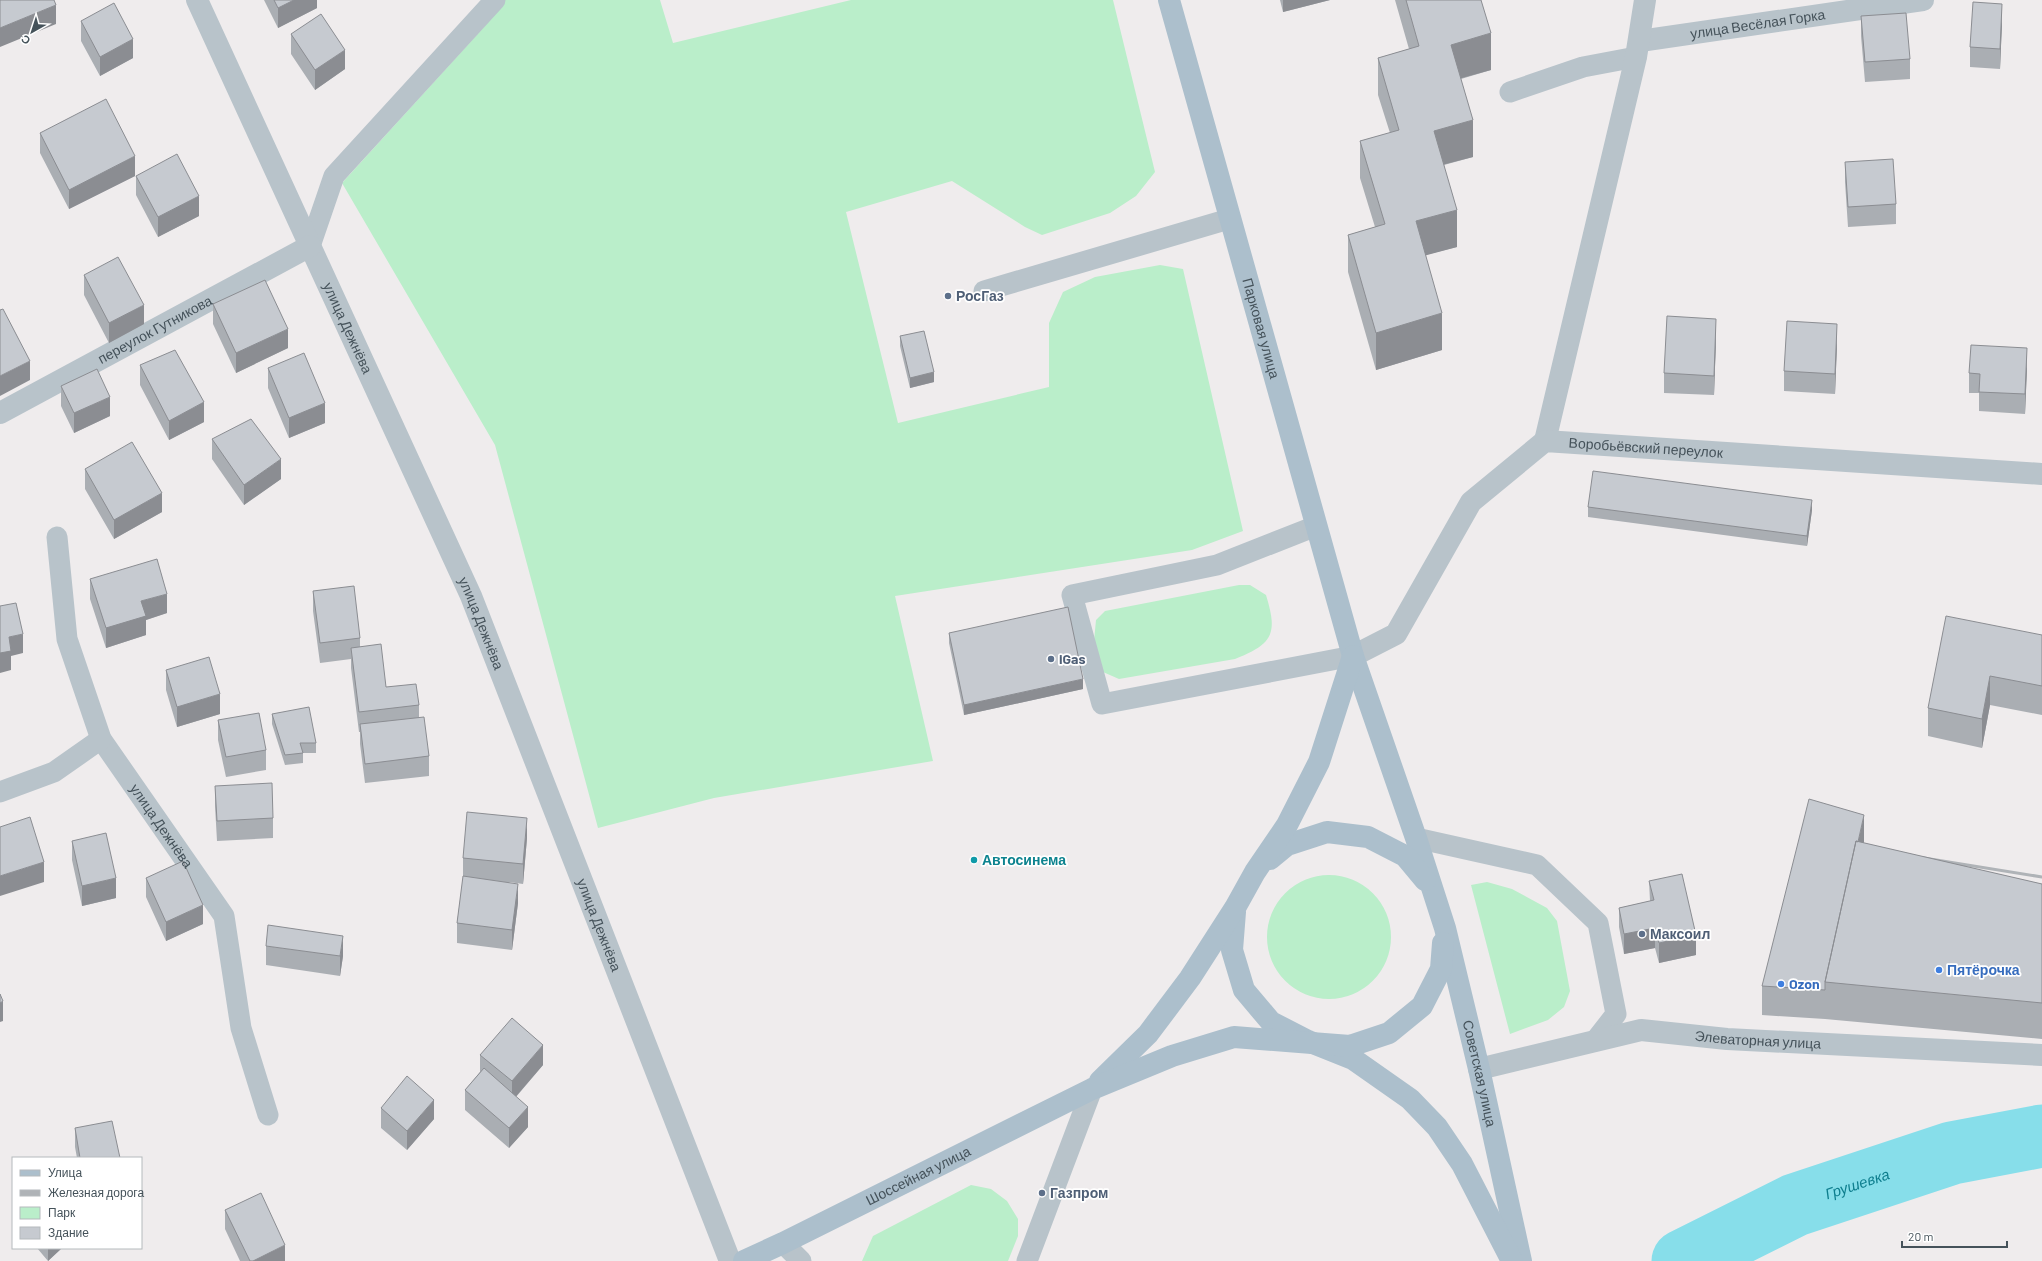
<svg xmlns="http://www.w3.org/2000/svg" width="2042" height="1261" font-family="Barlow,sans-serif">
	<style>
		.green { fill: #baeeca }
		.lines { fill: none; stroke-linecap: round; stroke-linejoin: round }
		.river { stroke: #87deea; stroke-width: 63 }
		.service { stroke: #b8c3ca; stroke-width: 21 }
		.minor { stroke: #b8c3ca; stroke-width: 22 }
		.primary { stroke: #acbfcc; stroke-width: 22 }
		.rail { stroke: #afb3b7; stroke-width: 3 }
		.wall { fill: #aaaeb3 }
		.shaded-wall { fill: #8b8d92 }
		.building { fill: #c6cad0; stroke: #8b8d92 }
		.service-dot { fill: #5c6f8a; stroke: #fff; stroke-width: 1.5 }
		.culture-dot { fill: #0f9aa8; stroke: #fff; stroke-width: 1.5 }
		.shop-dot { fill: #3f7fe0; stroke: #fff; stroke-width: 1.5 }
		.labels { text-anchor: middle; stroke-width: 3.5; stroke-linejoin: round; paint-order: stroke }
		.street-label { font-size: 14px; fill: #45525a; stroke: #fff }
		.service-label { font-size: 14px; font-weight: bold; fill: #4e5e75; stroke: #fff; text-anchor: start }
		.culture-label { font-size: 14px; font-weight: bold; fill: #0d838f; stroke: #fff; text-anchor: start }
		.shop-label { font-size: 14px; font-weight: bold; fill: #366cbe; stroke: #fff; text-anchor: start }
		.water-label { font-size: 15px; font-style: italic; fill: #0e7e8e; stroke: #fff }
	</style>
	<rect width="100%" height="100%" fill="#efeced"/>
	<path class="green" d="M 502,0 L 660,0 L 673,43 L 851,0 L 1113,0 L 1155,172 L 1136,196 L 1110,213 L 1042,235 L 1025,227 L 952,181 L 846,212 L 898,423 L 1049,387 L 1049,323 L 1063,292 L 1095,277 L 1160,265 L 1183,269 L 1243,531 L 1192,550 L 895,596 L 933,761 L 714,798 L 598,828 L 495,445 L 342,183 L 484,27 Z
		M 1239,585 L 1250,585 L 1266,595 C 1278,634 1273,644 1235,659 L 1119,679 L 1103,672 L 1094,641 L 1096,620 L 1105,611 Z
		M1267 937a62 62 0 1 1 124 0a62 62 0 1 1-124 0Z
		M 1487,882 L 1512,889 L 1547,908 L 1557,921 L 1570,991 L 1564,1007 L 1548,1020 L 1510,1034 L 1471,885 Z
		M 971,1185 L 991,1189 L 1007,1201 L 1018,1219 L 1018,1236 L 1008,1261 L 862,1261 L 873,1236 Z"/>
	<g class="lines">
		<path class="river" id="s1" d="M 1683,1261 L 1795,1205 L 1952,1153 L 2042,1136"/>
		<g class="service">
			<path d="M 1510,92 L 1583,67 L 1636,57"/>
			<path d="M 310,246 L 334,176 L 495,0"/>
			<path d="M 984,291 L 1229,219"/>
			<path d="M 1316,526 L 1217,565 L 1072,595 L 1102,704 L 1353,656"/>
			<path id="s2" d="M 57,537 L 67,639 L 101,739 L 224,916 L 241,1028 L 268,1115"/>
			<path d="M 0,792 L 54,772 L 101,739"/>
			<path d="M 1416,838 L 1537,865 L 1598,923 L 1616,1014 L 1595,1041"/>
			<path d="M 783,1243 L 801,1261"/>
			<path d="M 1027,1261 L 1092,1089"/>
		</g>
		<g class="minor">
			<path id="s3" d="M 197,0 L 471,596 L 730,1261"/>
			<path id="s4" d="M 1640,41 L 1923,0"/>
			<path id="s5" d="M 0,413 L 310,246"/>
			<path d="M 1545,441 L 1636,57 L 1645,0"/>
			<path id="s6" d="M 1353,656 L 1396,634 L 1471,502 L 1545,441 L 2042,474"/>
			<path id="s7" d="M 1479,1069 L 1641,1030 L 1727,1039 L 2042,1055"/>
		</g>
		<g class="primary">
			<path id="s8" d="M 1169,0 L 1353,656 L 1416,838 L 1445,928 L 1479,1069 L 1521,1261"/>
			<path d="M 1270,859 L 1287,845 L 1327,832 L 1368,837 L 1405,856 L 1425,880"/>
			<path d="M 1235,912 L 1232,950 L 1244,990 L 1271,1022 L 1308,1041 L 1353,1059 L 1410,1099 L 1437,1127 L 1462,1164 L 1512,1261"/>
			<path d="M 1100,1081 L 1148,1034 L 1190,978 L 1235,908 L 1255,872 L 1287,825 L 1319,762 L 1353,656"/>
			<path id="s9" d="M 744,1261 L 783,1243 L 1092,1089 L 1172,1056 L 1234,1037 L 1350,1046 L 1389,1033 L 1422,1006 L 1441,969 L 1443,943"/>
		</g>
		<path class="rail" d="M 1924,858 L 2042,877"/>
	</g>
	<path class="wall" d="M 264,0 L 317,0 L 317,8 L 278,28 Z
		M 1280,0 L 1330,0 L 1283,12 Z
		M 1395,0 L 1481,0 L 1491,70 L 1461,79 L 1473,157 L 1444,165 L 1457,247 L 1425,255 L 1442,350 L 1376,370 L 1348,272 L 1348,235 L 1375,227 L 1360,178 L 1360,141 L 1390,133 L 1378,95 L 1378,58 L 1409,49 Z
		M 1861,16 L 1910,59 L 1910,79 L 1865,82 L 1861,36 Z
		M 81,21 L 133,58 L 100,76 L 81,41 Z
		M 2002,23 L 2000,69 L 1970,67 L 1970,47 Z
		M 291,34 L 345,69 L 315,90 L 291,54 Z
		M 40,133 L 135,176 L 69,209 L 40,153 Z
		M 1845,162 L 1896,204 L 1896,224 L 1848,227 L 1845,182 Z
		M 136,176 L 199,216 L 158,237 L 136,195 Z
		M 84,275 L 144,324 L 109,343 L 84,295 Z
		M 213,304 L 288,348 L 236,373 L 213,324 Z
		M 900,336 L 934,382 L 910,388 L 900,346 Z
		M 1716,339 L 1714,395 L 1664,393 L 1664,373 Z
		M 1837,344 L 1835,394 L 1784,391 L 1784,371 Z
		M 140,365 L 204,422 L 169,440 L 140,385 Z
		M 268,368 L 325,423 L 289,438 L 268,388 Z
		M 2027,368 L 2025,414 L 1979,411 L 1979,393 L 1969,393 L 1969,373 Z
		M 61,386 L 110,416 L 74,433 L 61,406 Z
		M 212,439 L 281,479 L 244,505 L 212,459 Z
		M 85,469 L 162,512 L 114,539 L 85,489 Z
		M 1588,507 L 1812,510 L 1807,546 L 1588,517 Z
		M 90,579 L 167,613 L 146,620 L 146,635 L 106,648 L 90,599 Z
		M 313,591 L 360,638 L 360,647 L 386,687 L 419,705 L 419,717 L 429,756 L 429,776 L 365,783 L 360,744 L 360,732 L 359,732 L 351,668 L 351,659 L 320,663 L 313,611 Z
		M 949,633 L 1083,689 L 964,715 L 949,643 Z
		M 2042,635 L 2042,715 L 1990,705 L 1982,748 L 1928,736 L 1928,708 Z
		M 166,670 L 220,714 L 177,727 L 166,690 Z
		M 272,714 L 316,743 L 316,753 L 303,753 L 303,763 L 285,765 L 272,724 Z
		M 218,720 L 266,750 L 266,770 L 226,777 L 218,740 Z
		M 215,786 L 273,818 L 273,838 L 217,841 L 215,806 Z
		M 527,838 L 523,884 L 509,882 L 518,903 L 512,950 L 457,943 L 457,923 L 463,878 L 463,858 Z
		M 72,841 L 116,898 L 82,906 L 72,860 Z
		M 1864,843 L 2042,884 L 2042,1039 L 1825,1019 L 1762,1015 L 1762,986 Z
		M 146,878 L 203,924 L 166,941 L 146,897 Z
		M 1649,881 L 1696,955 L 1659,963 L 1655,948 L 1624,954 L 1619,927 L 1619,908 L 1650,901 Z
		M 266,946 L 343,956 L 340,976 L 266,965 Z
		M 480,1055 L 543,1065 L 516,1097 L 528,1127 L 509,1148 L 465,1110 L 465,1090 L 480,1072 Z
		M 381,1108 L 434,1119 L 407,1150 L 381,1128 Z
		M 75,1128 L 120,1158 L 77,1158 L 75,1147 Z
		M 13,1200 L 13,1221 L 12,1220 L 12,1201 Z
		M 225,1210 L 285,1261 L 240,1261 L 225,1229 Z
		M 37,1248 L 62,1248 L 48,1261 Z"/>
	<path class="shaded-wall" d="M 294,0 L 317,0 L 317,8 L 278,28 L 278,8 Z
		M 1283,0 L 1330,0 L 1283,12 Z
		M 2002,4 L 2002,23 L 2000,69 L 2000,49 Z
		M 56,5 L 56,24 L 0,47 L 0,28 Z
		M 1491,33 L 1491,70 L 1451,81 L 1451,45 Z
		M 133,39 L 133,58 L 100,76 L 100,57 Z
		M 345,50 L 345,69 L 315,90 L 315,70 Z
		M 1473,120 L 1473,157 L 1434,167 L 1434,131 Z
		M 135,156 L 135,176 L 69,209 L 69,190 Z
		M 199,196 L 199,216 L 158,237 L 158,217 Z
		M 1457,210 L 1457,247 L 1416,258 L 1416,221 Z
		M 144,305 L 144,324 L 109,343 L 109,323 Z
		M 1442,313 L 1442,350 L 1376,370 L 1376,333 Z
		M 1716,319 L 1716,339 L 1714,395 L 1714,376 Z
		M 1837,324 L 1837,344 L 1835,394 L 1835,374 Z
		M 288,329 L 288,348 L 236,373 L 236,353 Z
		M 2027,348 L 2027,368 L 2025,414 L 2025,394 Z
		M 30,361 L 30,380 L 0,396 L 0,376 Z
		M 934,372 L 934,382 L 910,388 L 910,378 Z
		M 110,397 L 110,416 L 74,433 L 74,413 Z
		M 204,402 L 204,422 L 169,440 L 169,421 Z
		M 325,403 L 325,423 L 289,438 L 289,418 Z
		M 281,459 L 281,479 L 244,505 L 244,485 Z
		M 162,493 L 162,512 L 114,539 L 114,520 Z
		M 1812,500 L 1812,510 L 1807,546 L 1807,536 Z
		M 167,594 L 167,613 L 146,620 L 146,635 L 106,648 L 106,628 L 141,601 Z
		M 23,634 L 23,653 L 11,656 L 11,670 L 0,673 L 0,653 L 9,637 Z
		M 1990,676 L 1990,705 L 1982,748 L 1982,719 Z
		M 1083,679 L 1083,689 L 964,715 L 964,705 Z
		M 220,694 L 220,714 L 177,727 L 177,707 Z
		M 1864,815 L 1864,843 L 1827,983 Z
		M 527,818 L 527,838 L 523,884 L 523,864 Z
		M 44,862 L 44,882 L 0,896 L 0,876 Z
		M 116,878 L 116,898 L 82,906 L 82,886 Z
		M 518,884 L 518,903 L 512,950 L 512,930 Z
		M 203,905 L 203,924 L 166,941 L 166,922 Z
		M 1655,928 L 1655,948 L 1624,954 L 1624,934 Z
		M 1696,935 L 1696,955 L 1659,963 L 1659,943 Z
		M 343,936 L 343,956 L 340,976 L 340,956 Z
		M 3,1001 L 3,1021 L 0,1022 L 0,1003 Z
		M 543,1045 L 543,1065 L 512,1101 L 512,1081 Z
		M 434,1100 L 434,1119 L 407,1150 L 407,1131 Z
		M 528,1107 L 528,1127 L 509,1148 L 509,1128 Z
		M 285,1245 L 285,1261 L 253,1261 Z
		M 48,1248 L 62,1248 L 48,1261 Z"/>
	<path class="building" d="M 0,0 L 54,0 L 56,5 L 0,28 Z
		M 274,0 L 294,0 L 278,8 Z
		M 1406,0 L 1481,0 L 1491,33 L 1451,45 L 1473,120 L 1434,131 L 1457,210 L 1416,221 L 1442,313 L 1376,333 L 1348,235 L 1385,224 L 1360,141 L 1399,130 L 1378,58 L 1419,46 Z
		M 1973,2 L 2002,4 L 2000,49 L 1970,47 Z
		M 114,3 L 133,39 L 100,57 L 81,21 Z
		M 1906,13 L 1910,59 L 1865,62 L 1861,16 Z
		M 321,14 L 345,50 L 315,70 L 291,34 Z
		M 106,99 L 135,156 L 69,190 L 40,133 Z
		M 177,154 L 199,196 L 158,217 L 136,176 Z
		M 1893,159 L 1896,204 L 1848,207 L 1845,162 Z
		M 118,257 L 144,305 L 109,323 L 84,275 Z
		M 265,280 L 288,329 L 236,353 L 213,304 Z
		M 3,309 L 30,361 L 0,376 L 0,310 Z
		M 1667,316 L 1716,319 L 1714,376 L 1664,373 Z
		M 1787,321 L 1837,324 L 1835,374 L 1784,371 Z
		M 924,331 L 934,372 L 910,378 L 900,336 Z
		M 1971,345 L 2027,348 L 2025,394 L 1979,392 L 1980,374 L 1969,373 Z
		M 175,350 L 204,402 L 169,421 L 140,365 Z
		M 304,353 L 325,403 L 289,418 L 268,368 Z
		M 97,369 L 110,397 L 74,413 L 61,386 Z
		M 251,419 L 281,459 L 244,485 L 212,439 Z
		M 132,442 L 162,493 L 114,520 L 85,469 Z
		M 1593,471 L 1812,500 L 1807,536 L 1588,507 Z
		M 157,559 L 167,594 L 141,601 L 146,616 L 106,628 L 90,579 Z
		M 354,586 L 360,638 L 320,643 L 313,591 Z
		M 16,603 L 23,634 L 9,637 L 11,651 L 0,653 L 0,606 Z
		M 1068,607 L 1083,679 L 964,705 L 949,633 Z
		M 1946,616 L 2042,635 L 2042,686 L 1990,676 L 1982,719 L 1928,708 Z
		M 381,644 L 386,687 L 416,684 L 419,705 L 359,712 L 351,648 Z
		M 209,657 L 220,694 L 177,707 L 166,670 Z
		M 309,707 L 316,743 L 300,743 L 303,753 L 285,755 L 272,714 Z
		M 259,713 L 266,750 L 226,757 L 218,720 Z
		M 424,717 L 429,756 L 365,764 L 360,724 Z
		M 272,783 L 273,818 L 217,821 L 215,786 Z
		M 1809,799 L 1864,815 L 1858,842 L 1856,841 L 1825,982 L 1825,990 L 1762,986 Z
		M 467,812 L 527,818 L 523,864 L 463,858 Z
		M 30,817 L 44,862 L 0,876 L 0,827 Z
		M 106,833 L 116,878 L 82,886 L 72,841 Z
		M 1856,841 L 2042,884 L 2042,1003 L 1825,982 Z
		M 183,861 L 203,905 L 166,922 L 146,878 Z
		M 1682,874 L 1696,935 L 1659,943 L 1655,928 L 1624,934 L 1619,908 L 1654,900 L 1649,881 Z
		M 463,876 L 518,884 L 512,930 L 457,923 Z
		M 268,925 L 343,936 L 340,956 L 266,946 Z
		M 0,994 L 3,1001 L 0,1003 Z
		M 512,1018 L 543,1045 L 512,1081 L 480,1055 Z
		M 484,1068 L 528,1107 L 509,1128 L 465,1090 Z
		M 407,1076 L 434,1100 L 407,1131 L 381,1108 Z
		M 112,1121 L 120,1158 L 80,1158 L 75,1128 Z
		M 261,1193 L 285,1245 L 253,1261 L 250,1261 L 225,1210 Z"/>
	<g class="service-dot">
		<circle cx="948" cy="296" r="4"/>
		<circle cx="1051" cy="659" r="4"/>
		<circle cx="1642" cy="934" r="4"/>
		<circle cx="1042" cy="1193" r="4"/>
	</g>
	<circle class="culture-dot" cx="974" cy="860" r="4"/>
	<g class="shop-dot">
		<circle cx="1939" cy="970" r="4"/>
		<circle cx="1781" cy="984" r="4"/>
	</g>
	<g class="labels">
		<g class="street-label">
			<text dy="5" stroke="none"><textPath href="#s4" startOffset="119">улица Весёлая Горка</textPath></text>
			<text dy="5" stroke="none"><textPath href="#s3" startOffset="361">улица Дежнёва</textPath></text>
			<text dy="5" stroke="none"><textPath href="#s8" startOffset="341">Парковая улица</textPath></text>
			<text dy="5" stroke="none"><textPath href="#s5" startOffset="176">переулок Гутникова</textPath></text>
			<text dy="5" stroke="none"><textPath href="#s6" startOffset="397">Воробьёвский переулок</textPath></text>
			<text dy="5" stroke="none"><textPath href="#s3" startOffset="685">улица Дежнёва</textPath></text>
			<text dy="5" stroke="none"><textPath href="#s2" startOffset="314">улица Дежнёва</textPath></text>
			<text dy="5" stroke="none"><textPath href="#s3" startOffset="1009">улица Дежнёва</textPath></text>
			<text dy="5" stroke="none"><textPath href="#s7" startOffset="284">Элеваторная улица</textPath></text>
			<text dy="5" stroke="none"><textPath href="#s8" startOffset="1118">Советская улица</textPath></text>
			<text dy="5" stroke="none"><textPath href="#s9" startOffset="194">Шоссейная улица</textPath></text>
		</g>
		<g class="service-label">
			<text x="956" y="301">РосГаз</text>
			<text x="1059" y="664">iGas</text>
			<text x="1650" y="939">Максоил</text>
			<text x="1050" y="1198">Газпром</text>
		</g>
		<g class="culture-label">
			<text x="982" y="865">Автосинема</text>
		</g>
		<g class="shop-label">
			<text x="1947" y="975">Пятёрочка</text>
			<text x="1789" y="989">Ozon</text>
		</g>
		<g class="water-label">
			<text dy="5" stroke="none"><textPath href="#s1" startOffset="191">Грушевка</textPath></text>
		</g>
	</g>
	<rect x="12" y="1157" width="130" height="92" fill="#ffffff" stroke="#b5babd"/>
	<rect x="20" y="1170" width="20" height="6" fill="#acbfcc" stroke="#b5babd"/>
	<text x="48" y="1177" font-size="12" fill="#45525a">Улица</text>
	<rect x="20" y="1190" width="20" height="6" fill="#afb3b7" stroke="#b5babd"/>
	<text x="48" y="1197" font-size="12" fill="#45525a">Железная дорога</text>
	<rect x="20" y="1207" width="20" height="12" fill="#baeeca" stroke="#b5babd"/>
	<text x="48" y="1217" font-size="12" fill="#45525a">Парк</text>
	<rect x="20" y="1227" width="20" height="12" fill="#c6cad0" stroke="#b5babd"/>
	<text x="48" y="1237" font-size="12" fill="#45525a">Здание</text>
	<g transform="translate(32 32) rotate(219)" stroke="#ffffff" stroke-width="3" paint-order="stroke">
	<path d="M0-3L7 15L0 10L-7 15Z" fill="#45525a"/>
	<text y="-6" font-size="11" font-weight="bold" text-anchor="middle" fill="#45525a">С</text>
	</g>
	<path d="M1902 1241v6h105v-6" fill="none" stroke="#45525a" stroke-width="2"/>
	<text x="1908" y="1241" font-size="12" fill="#45525a" stroke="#ffffff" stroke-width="3" paint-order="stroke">20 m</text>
</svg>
